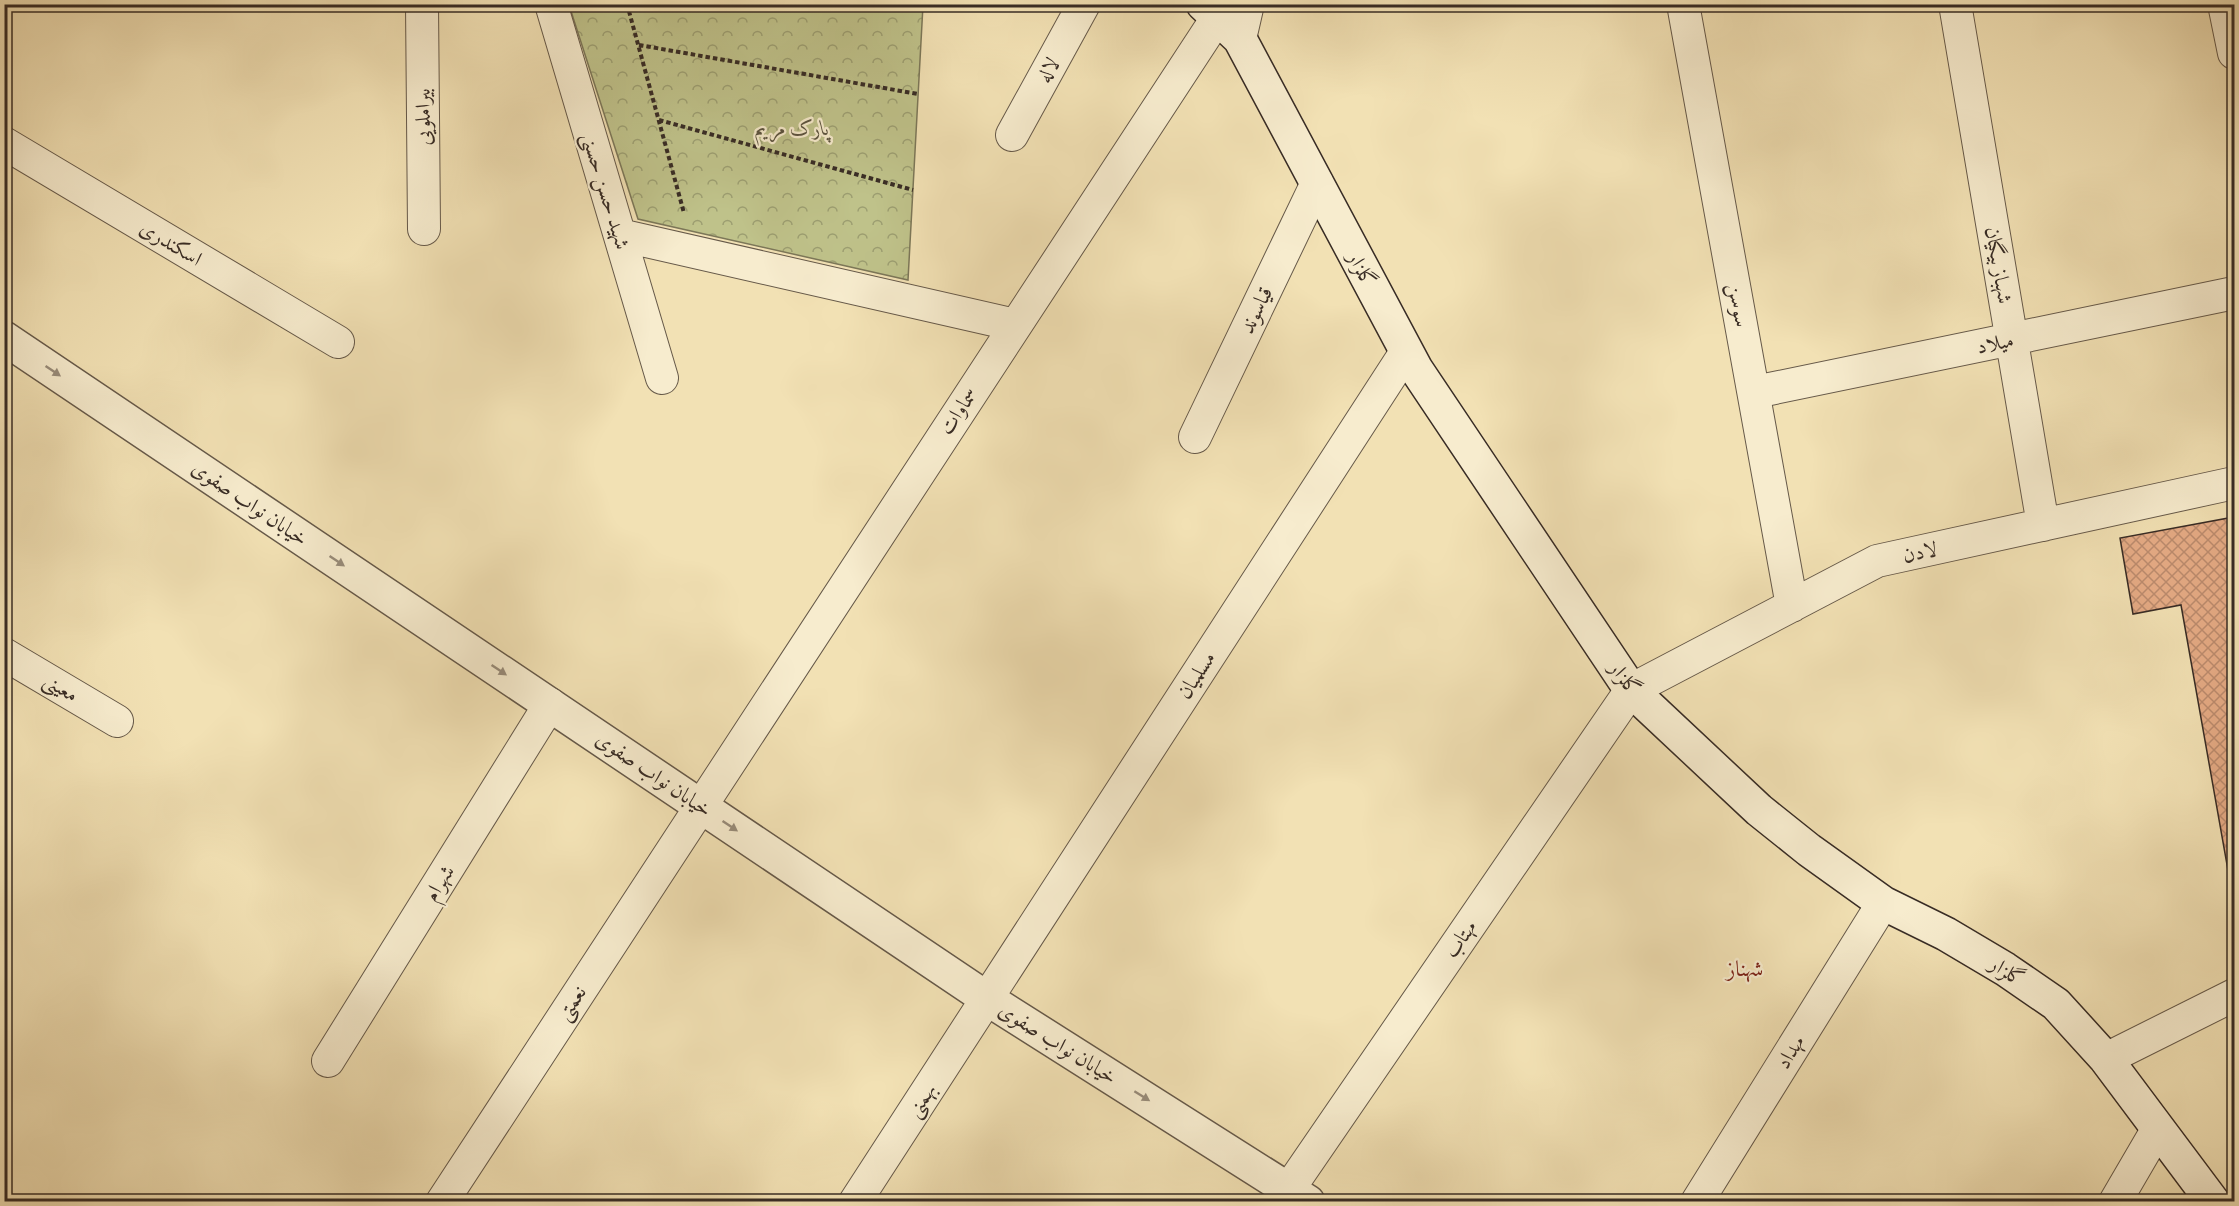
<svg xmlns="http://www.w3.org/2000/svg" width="2239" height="1206" font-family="'Gentium Book Plus',Amiri,serif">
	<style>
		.park { fill: url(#park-crowns); stroke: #7c7758; stroke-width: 1.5 }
		.building { fill: url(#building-cross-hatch); stroke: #382c25; stroke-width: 1.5 }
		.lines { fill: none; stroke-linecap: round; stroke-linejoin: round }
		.minor-casing { stroke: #665949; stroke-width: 34 }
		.tertiary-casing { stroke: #665949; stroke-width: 36 }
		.secondary-casing { stroke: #382c25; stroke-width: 36 }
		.path { stroke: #382c25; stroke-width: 4; stroke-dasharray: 4.5 3; stroke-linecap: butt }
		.minor { stroke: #f7ecce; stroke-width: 32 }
		.tertiary { stroke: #f7ecce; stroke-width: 33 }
		.secondary { stroke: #f7ecce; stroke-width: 33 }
		.oneway { fill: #988c7a }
		.labels { text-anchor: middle; stroke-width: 4.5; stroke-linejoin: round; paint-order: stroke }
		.street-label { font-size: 21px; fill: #382c25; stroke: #f7ecce }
		.park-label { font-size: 21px; font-style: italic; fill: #5a523e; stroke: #f7ecce }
		.neighbourhood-label { font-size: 22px; fill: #7a1f14; stroke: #f7ecce }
	</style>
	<defs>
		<pattern id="park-crowns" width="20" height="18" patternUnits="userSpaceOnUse" patternTransform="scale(1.5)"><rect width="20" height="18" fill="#bfc28a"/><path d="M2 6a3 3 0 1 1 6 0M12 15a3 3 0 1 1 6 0" fill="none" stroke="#9c9e71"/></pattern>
		<pattern id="building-cross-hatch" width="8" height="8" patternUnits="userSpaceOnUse" patternTransform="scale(1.5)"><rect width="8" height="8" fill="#e5ab85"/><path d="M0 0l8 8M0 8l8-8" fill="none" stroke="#bb8b6d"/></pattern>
	</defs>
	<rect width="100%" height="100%" fill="#f2e1b4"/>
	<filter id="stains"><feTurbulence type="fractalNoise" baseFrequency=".00333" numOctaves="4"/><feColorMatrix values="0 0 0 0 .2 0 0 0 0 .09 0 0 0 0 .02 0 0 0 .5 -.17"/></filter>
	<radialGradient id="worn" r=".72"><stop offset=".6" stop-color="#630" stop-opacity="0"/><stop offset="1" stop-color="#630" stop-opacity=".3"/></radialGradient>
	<path class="park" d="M 569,5 L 923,5 L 908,280 L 638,219 Z"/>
	<path class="building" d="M 2234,517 L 2234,892 L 2232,893 L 2181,605 L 2133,614 L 2120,538 Z"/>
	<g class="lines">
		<g class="minor-casing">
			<path id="minor" d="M 422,4 L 424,229
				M 551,4 L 662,378
				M 1683,4 L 1792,606
				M 1955,4 L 2043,525
				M 2224,4 L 2234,53
				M 1240,39 L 1248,4
				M 1012,135 L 1084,4
				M 4,143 L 338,342
				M 620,235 L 1015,325
				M 1755,392 L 2234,293
				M 1195,437 L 1317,183
				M 4,654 L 117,721
				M 2106,1059 L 2234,995
				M 328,1061 L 550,704
				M 442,1202 L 1217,18
				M 855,1202 L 1406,352
				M 1280,1202 L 1631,690 L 1877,561 L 2234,483
				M 1697,1202 L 1883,903
				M 2115,1202 L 2157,1130"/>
		</g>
		<g class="tertiary-casing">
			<path id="tertiary" d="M 4,338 L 986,998 L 1308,1202"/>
		</g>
		<g class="secondary-casing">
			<path id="secondary" d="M 1203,4 L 1240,39 L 1416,369 L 1631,690 L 1759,810 L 1809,850 L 1883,903 L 1946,934 L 2005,969 L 2056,1004 L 2106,1059 L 2213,1202"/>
		</g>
		<path class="path" d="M 627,4 L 684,213
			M 907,4 L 923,6
			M 639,45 L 918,94
			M 659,120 L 913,190"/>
		<use href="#minor" class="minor"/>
		<use href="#tertiary" class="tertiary"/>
		<use href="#secondary" class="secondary"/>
	</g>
	<defs><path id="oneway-solid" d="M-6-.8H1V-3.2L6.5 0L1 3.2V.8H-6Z" transform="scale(1.5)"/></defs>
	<g class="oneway">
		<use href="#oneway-solid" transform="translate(53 371) rotate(34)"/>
		<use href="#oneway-solid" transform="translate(337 561) rotate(34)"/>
		<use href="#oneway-solid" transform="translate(499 670) rotate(34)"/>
		<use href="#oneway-solid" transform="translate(730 826) rotate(34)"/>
		<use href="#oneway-solid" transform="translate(1142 1096) rotate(32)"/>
	</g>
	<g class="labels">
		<g class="street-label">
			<text transform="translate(1048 70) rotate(-61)" y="7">لاله</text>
			<text transform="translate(423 117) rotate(-91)" y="7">بیراملویی</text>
			<text transform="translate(606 191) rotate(73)" y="7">شهید حسن حسنی</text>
			<text transform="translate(171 243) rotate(31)" y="7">اسکندری</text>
			<text transform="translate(1999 265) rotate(80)" y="7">شهباز بیگیان</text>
			<text transform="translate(1362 269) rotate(62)" y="7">گلزار</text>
			<text transform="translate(1739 305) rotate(80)" y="7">سوسن</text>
			<text transform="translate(1256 310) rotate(-64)" y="7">قیاسوند</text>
			<text transform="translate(1995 343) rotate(-12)" y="7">میلاد</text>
			<text transform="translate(958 411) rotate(-57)" y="7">سماوات</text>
			<text transform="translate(250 503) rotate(34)" y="7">خیابان نواب صفوی</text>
			<text transform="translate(1920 552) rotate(-12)" y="7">لادن</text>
			<text transform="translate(1196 675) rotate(-57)" y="7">مسلمیان</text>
			<text transform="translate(1625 678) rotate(53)" y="7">گلزار</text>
			<text transform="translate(61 687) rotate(31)" y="7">معینی</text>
			<text transform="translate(654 774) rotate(34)" y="7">خیابان نواب صفوی</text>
			<text transform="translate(439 883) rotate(-58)" y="7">شهرام</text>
			<text transform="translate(1460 939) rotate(-55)" y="7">مهتاب</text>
			<text transform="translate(2007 971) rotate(33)" y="7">گلزار</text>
			<text transform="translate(571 1003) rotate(-57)" y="7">نعمتی</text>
			<text transform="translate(1058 1043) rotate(32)" y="7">خیابان نواب صفوی</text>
			<text transform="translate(1790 1052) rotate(-58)" y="7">مهداد</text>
			<text transform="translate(921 1100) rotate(-57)" y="7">بهمنی</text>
		</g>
		<g class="park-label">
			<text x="792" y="135">پارک مریم</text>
		</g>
		<g class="neighbourhood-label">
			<text x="1745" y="976">شهناز</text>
		</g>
	</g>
	<rect width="2239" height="1206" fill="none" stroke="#f2e1b4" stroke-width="24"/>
	<rect x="6" y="6" width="2227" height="1194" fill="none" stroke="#382c25" stroke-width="3"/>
	<rect x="12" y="12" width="2215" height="1182" fill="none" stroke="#382c25" stroke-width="1.5"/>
	<rect width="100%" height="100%" filter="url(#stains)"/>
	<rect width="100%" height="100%" fill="url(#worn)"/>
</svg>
